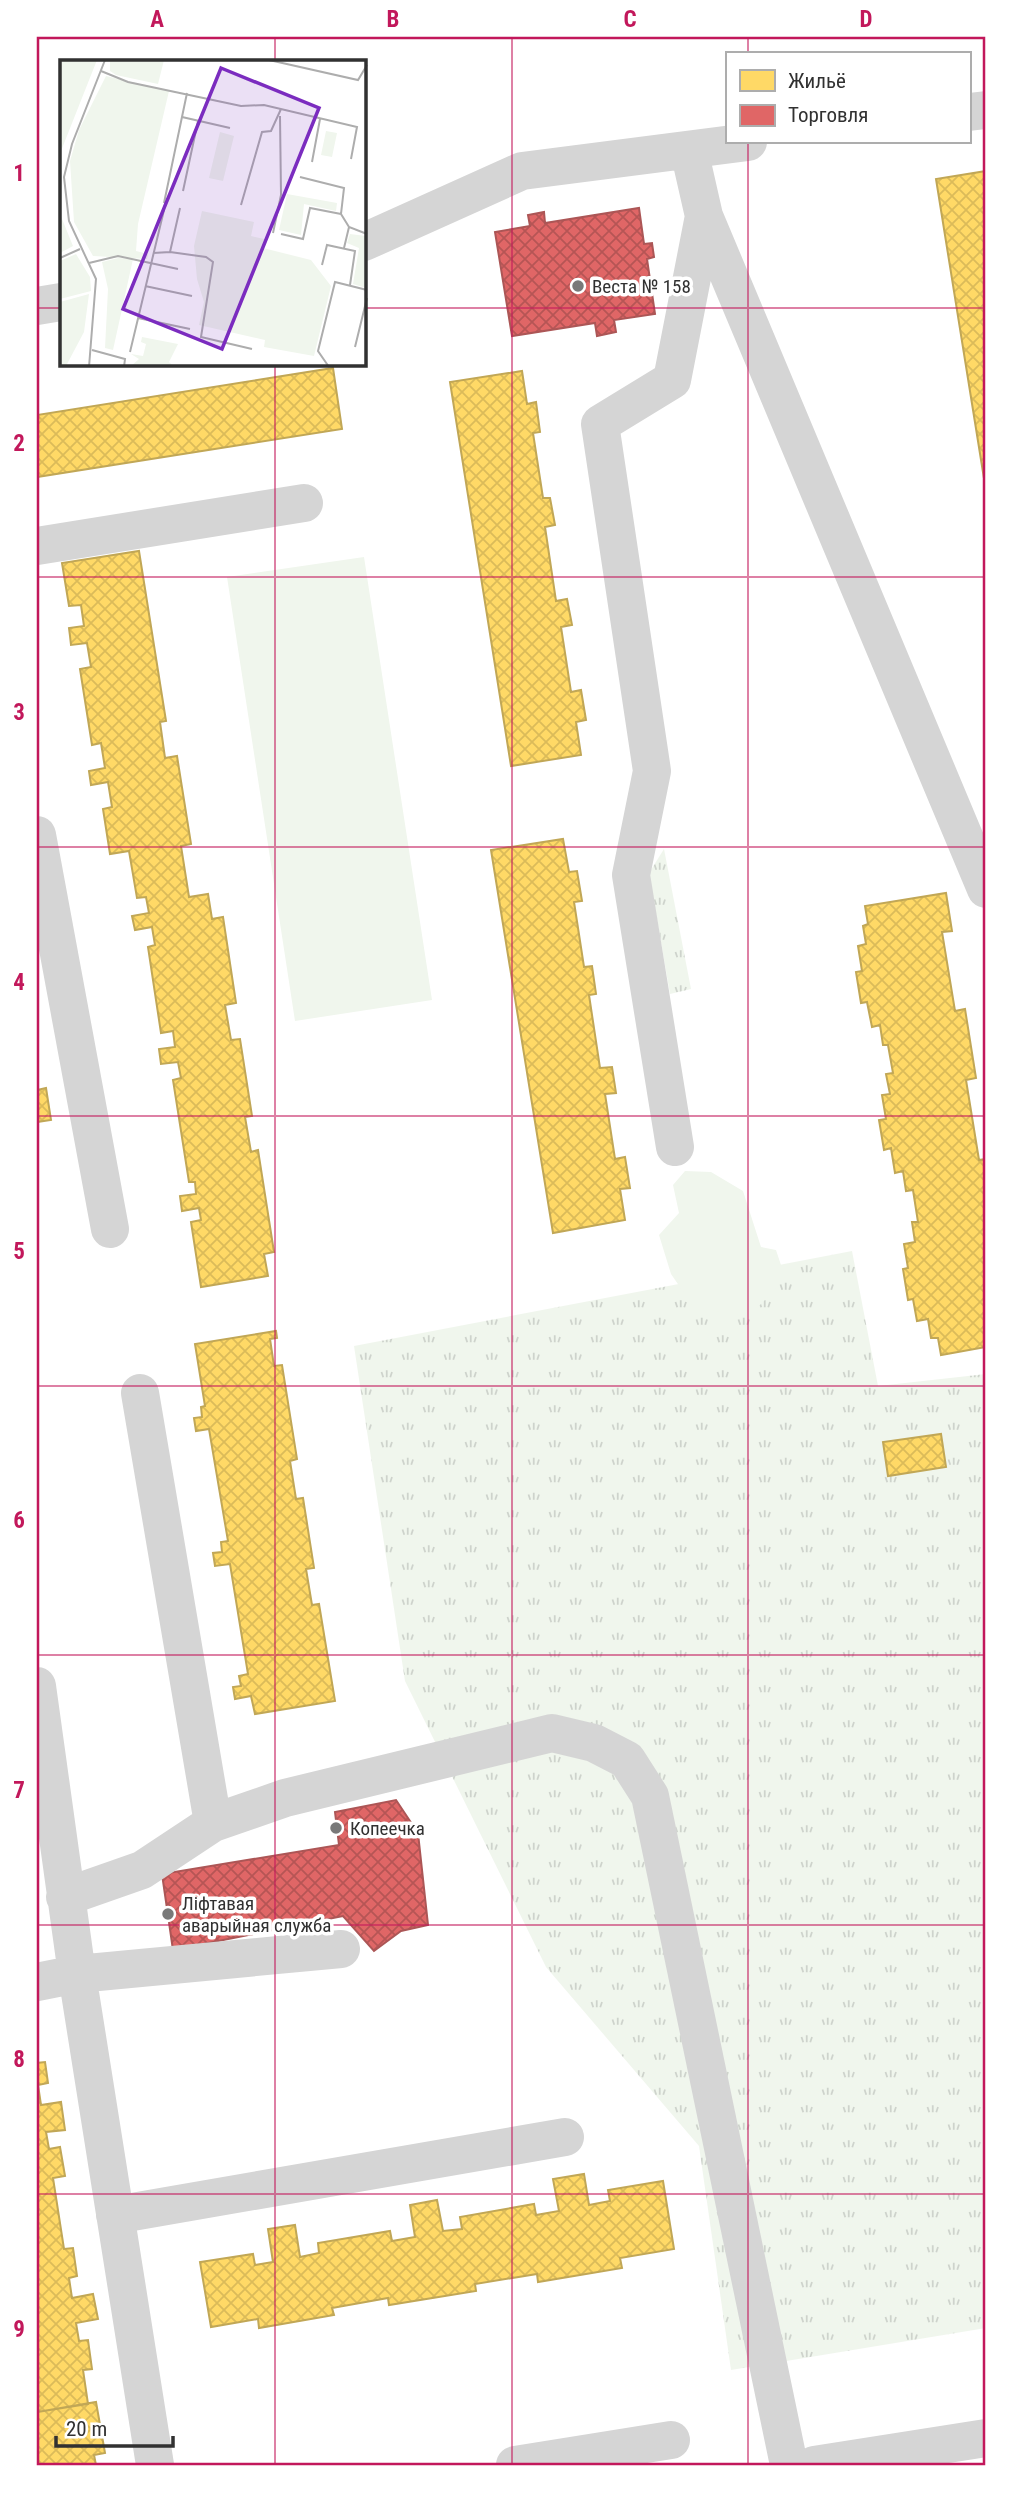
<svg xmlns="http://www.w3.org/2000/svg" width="1023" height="2502" font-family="'Roboto Condensed',sans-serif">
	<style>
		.grass { fill: url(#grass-tufts) }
		.green { fill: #f0f6ed }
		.homes { fill: url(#homes-cross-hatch); stroke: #c1a756; stroke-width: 2 }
		.shops { fill: url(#shops-cross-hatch); stroke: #ac5656; stroke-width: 2 }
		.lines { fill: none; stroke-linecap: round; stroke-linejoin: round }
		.minor { stroke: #d5d5d5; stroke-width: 38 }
		.grid { fill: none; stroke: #c2185b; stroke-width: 2; stroke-opacity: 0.55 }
		.poi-dot { fill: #797979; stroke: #fff; stroke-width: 2.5 }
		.labels { text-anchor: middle; stroke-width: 7; stroke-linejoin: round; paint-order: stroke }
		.poi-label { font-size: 19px; fill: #313131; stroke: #fff; text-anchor: start }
		.inset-road { fill: none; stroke: #adadad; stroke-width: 2 }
		.view { fill: #7b2cbf; fill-opacity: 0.15; stroke: #7b2cbf; stroke-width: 3.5 }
		.inset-edge { fill: none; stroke: #313131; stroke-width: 3.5 }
		.neatline { fill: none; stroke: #c2185b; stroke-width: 2.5 }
		.grid-label { font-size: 23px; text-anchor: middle; font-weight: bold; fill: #c2185b }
	</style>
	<defs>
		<pattern id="grass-tufts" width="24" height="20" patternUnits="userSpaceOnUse" patternTransform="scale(1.75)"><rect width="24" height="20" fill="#f0f6ed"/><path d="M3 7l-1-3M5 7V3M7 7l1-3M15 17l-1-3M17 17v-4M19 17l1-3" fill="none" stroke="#ced3cc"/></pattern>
		<pattern id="homes-cross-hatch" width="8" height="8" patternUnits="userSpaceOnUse" patternTransform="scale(1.75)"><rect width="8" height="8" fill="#ffd966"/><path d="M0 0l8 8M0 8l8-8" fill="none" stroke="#dbbb59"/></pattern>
		<pattern id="shops-cross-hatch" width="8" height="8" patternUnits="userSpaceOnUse" patternTransform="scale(1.75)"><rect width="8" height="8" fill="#e06666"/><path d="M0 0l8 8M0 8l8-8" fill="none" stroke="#b65555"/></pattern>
	</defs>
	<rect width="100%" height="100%" fill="#fff"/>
	<path class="grass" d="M 664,849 L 691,989 L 670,994 L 649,873 Z
		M 852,1251 L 878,1386 L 986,1374 L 986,2328 L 731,2370 L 699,2146 L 546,1967 L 405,1681 L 354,1346 Z"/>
	<path class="green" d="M 364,557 L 432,1000 L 295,1021 L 227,577 Z
		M 685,1171 L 711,1172 L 743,1191 L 761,1247 L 776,1250 L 785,1277 C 746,1323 750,1319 693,1306 L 671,1274 L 659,1235 L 679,1213 L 673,1185 Z"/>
	<path class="homes" d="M 986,171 L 986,491 L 936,179 Z
		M 333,368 L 342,429 L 37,477 L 37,415 Z
		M 522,371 L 527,404 L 536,402 L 540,432 L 533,433 L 543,498 L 550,498 L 555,525 L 545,527 L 556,601 L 567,599 L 572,625 L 561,627 L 571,692 L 581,690 L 586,720 L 576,722 L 581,755 L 511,766 L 450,382 Z
		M 139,551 L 166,721 L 160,722 L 165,758 L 177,756 L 191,844 L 181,846 L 189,897 L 208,894 L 212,919 L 223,917 L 236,1003 L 225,1005 L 231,1040 L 240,1039 L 252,1116 L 245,1117 L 251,1152 L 258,1150 L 274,1252 L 264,1254 L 268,1276 L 201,1287 L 191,1222 L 201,1220 L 199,1208 L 182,1211 L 180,1196 L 196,1194 L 195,1182 L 189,1182 L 173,1080 L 181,1078 L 178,1062 L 161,1064 L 159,1049 L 175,1047 L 173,1031 L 161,1033 L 148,947 L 155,945 L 152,927 L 135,930 L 132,916 L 149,913 L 146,897 L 137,898 L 129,851 L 110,854 L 103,809 L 112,807 L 108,782 L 91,785 L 89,771 L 105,768 L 101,743 L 92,745 L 80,669 L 91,667 L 87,643 L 71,645 L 70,636 L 69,628 L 84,626 L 81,605 L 69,606 L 62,563 Z
		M 563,839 L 569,872 L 577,871 L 582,901 L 574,902 L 584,967 L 592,966 L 596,994 L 589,995 L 600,1068 L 612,1067 L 616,1093 L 605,1094 L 615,1159 L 625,1157 L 630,1188 L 620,1189 L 625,1220 L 553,1233 L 491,850 Z
		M 946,893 L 952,931 L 942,932 L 955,1011 L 965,1009 L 976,1078 L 966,1080 L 979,1160 L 986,1159 L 986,1347 L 941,1355 L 938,1338 L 931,1338 L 928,1319 L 917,1321 L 913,1299 L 908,1300 L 903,1269 L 908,1268 L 904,1244 L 915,1242 L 912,1222 L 918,1222 L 913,1190 L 906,1191 L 903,1171 L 895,1173 L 891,1148 L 884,1150 L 879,1120 L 886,1119 L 882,1095 L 890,1094 L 886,1074 L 893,1073 L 888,1045 L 883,1045 L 880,1025 L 872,1027 L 867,1002 L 861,1003 L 856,972 L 862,971 L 858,946 L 866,944 L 863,926 L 868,924 L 865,906 Z
		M 46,1088 L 51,1120 L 37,1122 L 37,1090 Z
		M 276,1331 L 277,1338 L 270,1339 L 274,1366 L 282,1365 L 297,1459 L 290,1461 L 296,1499 L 303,1498 L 314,1568 L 306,1569 L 312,1605 L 319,1604 L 335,1701 L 255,1714 L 251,1696 L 235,1699 L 233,1687 L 241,1686 L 239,1676 L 248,1674 L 230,1564 L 215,1566 L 213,1553 L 222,1552 L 221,1542 L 228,1541 L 209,1429 L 196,1431 L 194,1418 L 202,1417 L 201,1407 L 205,1406 L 195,1344 Z
		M 941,1434 L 946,1467 L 888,1476 L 883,1442 Z
		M 45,2062 L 48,2083 L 38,2085 L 41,2105 L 61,2102 L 65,2130 L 46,2132 L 49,2149 L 60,2147 L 65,2176 L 53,2178 L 64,2249 L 73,2248 L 77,2276 L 69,2278 L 72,2298 L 93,2294 L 98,2319 L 76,2323 L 79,2341 L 88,2340 L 92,2369 L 83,2370 L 88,2404 L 37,2412 L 37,2063 Z
		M 584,2174 L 589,2205 L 610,2201 L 608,2190 L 663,2181 L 674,2249 L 620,2258 L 622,2268 L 538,2282 L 537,2274 L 475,2284 L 476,2291 L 389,2305 L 388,2298 L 332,2308 L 334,2315 L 259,2328 L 258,2319 L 211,2327 L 200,2262 L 253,2254 L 255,2265 L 273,2262 L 268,2229 L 295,2225 L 300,2257 L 319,2253 L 318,2243 L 390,2231 L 392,2241 L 415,2237 L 410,2205 L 437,2200 L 443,2231 L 462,2229 L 460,2217 L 534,2204 L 536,2215 L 559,2211 L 553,2179 Z
		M 96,2402 L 105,2453 L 94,2455 L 96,2465 L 37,2465 L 37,2412 Z"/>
	<path class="shops" d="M 639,208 L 644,244 L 652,243 L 654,257 L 647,259 L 655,314 L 614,320 L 616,332 L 597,336 L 595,323 L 512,336 L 495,232 L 530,226 L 528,215 L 544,212 L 545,223 Z
		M 396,1800 L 418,1833 L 428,1925 L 401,1931 L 374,1951 L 343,1916 L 173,1950 L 162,1874 L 339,1845 L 335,1812 Z"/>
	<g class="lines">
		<path class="minor" d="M 969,112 L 986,110
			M 704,216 L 986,889
			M 364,242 L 522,171 L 748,142
			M 37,306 L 61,302
			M 37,546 L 304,503
			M 37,835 L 110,1229
			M 675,1147 L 631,875 L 652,771 L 600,424 L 672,380 L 704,216 L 689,150
			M 37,1686 L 77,1974 L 155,2465
			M 213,1823 L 285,1798 L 552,1733 L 594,1743 L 627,1760 L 650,1796 L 789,2465
			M 65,1897 L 142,1870 L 213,1823 L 140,1393
			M 37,1982 L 77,1974 L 341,1949
			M 115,2215 L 565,2137
			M 515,2465 L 671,2440
			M 814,2465 L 986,2438"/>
	</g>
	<path class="grid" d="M 275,37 L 275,61M 512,37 L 512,2465M 748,37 L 748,54M 748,142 L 748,2465M 37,308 L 61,308M 364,308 L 986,308M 275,364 L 275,2465M 37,577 L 986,577M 37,847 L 986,847M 37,1116 L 986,1116M 37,1386 L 986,1386M 37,1655 L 986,1655M 37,1925 L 986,1925M 37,2194 L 986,2194"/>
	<g class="poi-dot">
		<circle cx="578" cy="286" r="7"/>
		<circle cx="336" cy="1828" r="7"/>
		<circle cx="168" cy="1914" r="7"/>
	</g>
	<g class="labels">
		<g class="poi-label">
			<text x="592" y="293">Веста № 158</text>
			<text x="350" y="1835">Копеечка</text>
			<text x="182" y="1910">Ліфтавая<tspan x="182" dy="22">аварыйная служба</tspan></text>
		</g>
	</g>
	<g transform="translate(60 60)">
		<rect width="306" height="306" fill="#fff"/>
		<path d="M 50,0 L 104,0 L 98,24 L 56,15 L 50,11 ZM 46,16 L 109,31 L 78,164 L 76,191 L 88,194 L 87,199 L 33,196 L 14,162 L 10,101 L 19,70 ZM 227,134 L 277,143 L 276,151 L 244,144 L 241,175 L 219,170 ZM 142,151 L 194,162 L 191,176 L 204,179 L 203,188 L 251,200 L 271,226 L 254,296 L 204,287 L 205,280 L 139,265 L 144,242 L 137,219 L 134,186 ZM 0,154 L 13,186 L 0,193 ZM 290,174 L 306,176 L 306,228 L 293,224 L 299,188 L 287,183 ZM 16,194 L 30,217 L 31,231 L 0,239 L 0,201 ZM 58,198 L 73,199 L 53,290 L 45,288 L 48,229 L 42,202 ZM 29,234 L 24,272 L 6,306 L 0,306 L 0,242 ZM 82,277 L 118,284 L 109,302 L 113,306 L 70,307 L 79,299 L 71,294 L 83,296 L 86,284 L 81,282 Z" fill="#f0f6ed"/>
		<path d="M 0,0 L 37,0 L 1,91 L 0,91 ZM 266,71 L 277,73 L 272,97 L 261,95 ZM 160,72 L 174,76 L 163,121 L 149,118 ZM 251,239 L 265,242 L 255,283 L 241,279 Z" fill="#f0f6ed"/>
		<path class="inset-road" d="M 209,0 L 298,20 L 307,5M 41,11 L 68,22 L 181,46 L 204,45 L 297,67 L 291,99M 122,57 L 170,68M 252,102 L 260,59M 240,117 L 284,128 L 281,154 L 289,167 L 307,174M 123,131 L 138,61M 104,143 L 127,33M 181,145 L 202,72 L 211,71 L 221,49M 213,173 L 221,135 L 220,56M 221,174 L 243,179 L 250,148 L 281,154M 284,188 L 289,167M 110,192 L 146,197 L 153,202 L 141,277 L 192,289M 93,193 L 110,192 L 120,148M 0,198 L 20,189M 29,203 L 58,196 L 118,209M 262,205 L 267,185 L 295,191 L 290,225M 85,226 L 132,236M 78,258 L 130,269M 295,287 L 307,238M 32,290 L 65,299 L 64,307M 70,292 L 104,150M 29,307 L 36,219 L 9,161 L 4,117 L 12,84 L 45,0M 269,307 L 258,291 L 275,222 L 307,230"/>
		<path class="view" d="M 161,8 L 259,48 L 162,289 L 63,249 Z"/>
		<rect width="306" height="306" class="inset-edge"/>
	</g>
	<rect width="1023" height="2502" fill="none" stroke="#ffffff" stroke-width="77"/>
	<rect x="726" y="52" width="245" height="91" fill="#ffffff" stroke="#adadad" stroke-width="2"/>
	<rect x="740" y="70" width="35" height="21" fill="#ffd966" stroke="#adadad" stroke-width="2"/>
	<text x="788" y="88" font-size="21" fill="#313131">Жильё</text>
	<rect x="740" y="105" width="35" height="21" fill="#e06666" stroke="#adadad" stroke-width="2"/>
	<text x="788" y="122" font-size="21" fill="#313131">Торговля</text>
	<path d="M56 2436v10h117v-10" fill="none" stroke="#313131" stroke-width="3.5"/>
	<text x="66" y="2436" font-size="21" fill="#313131" stroke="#ffffff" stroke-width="5" paint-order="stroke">20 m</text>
	<rect x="38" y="38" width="946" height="2426" class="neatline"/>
	<g class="grid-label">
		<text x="157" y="27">A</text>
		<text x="393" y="27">B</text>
		<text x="630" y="27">C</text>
		<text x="866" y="27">D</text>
		<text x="19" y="181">1</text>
		<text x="19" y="451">2</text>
		<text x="19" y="720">3</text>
		<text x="19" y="990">4</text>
		<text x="19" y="1259">5</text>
		<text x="19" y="1528">6</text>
		<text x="19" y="1798">7</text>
		<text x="19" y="2067">8</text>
		<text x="19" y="2337">9</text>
	</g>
</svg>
